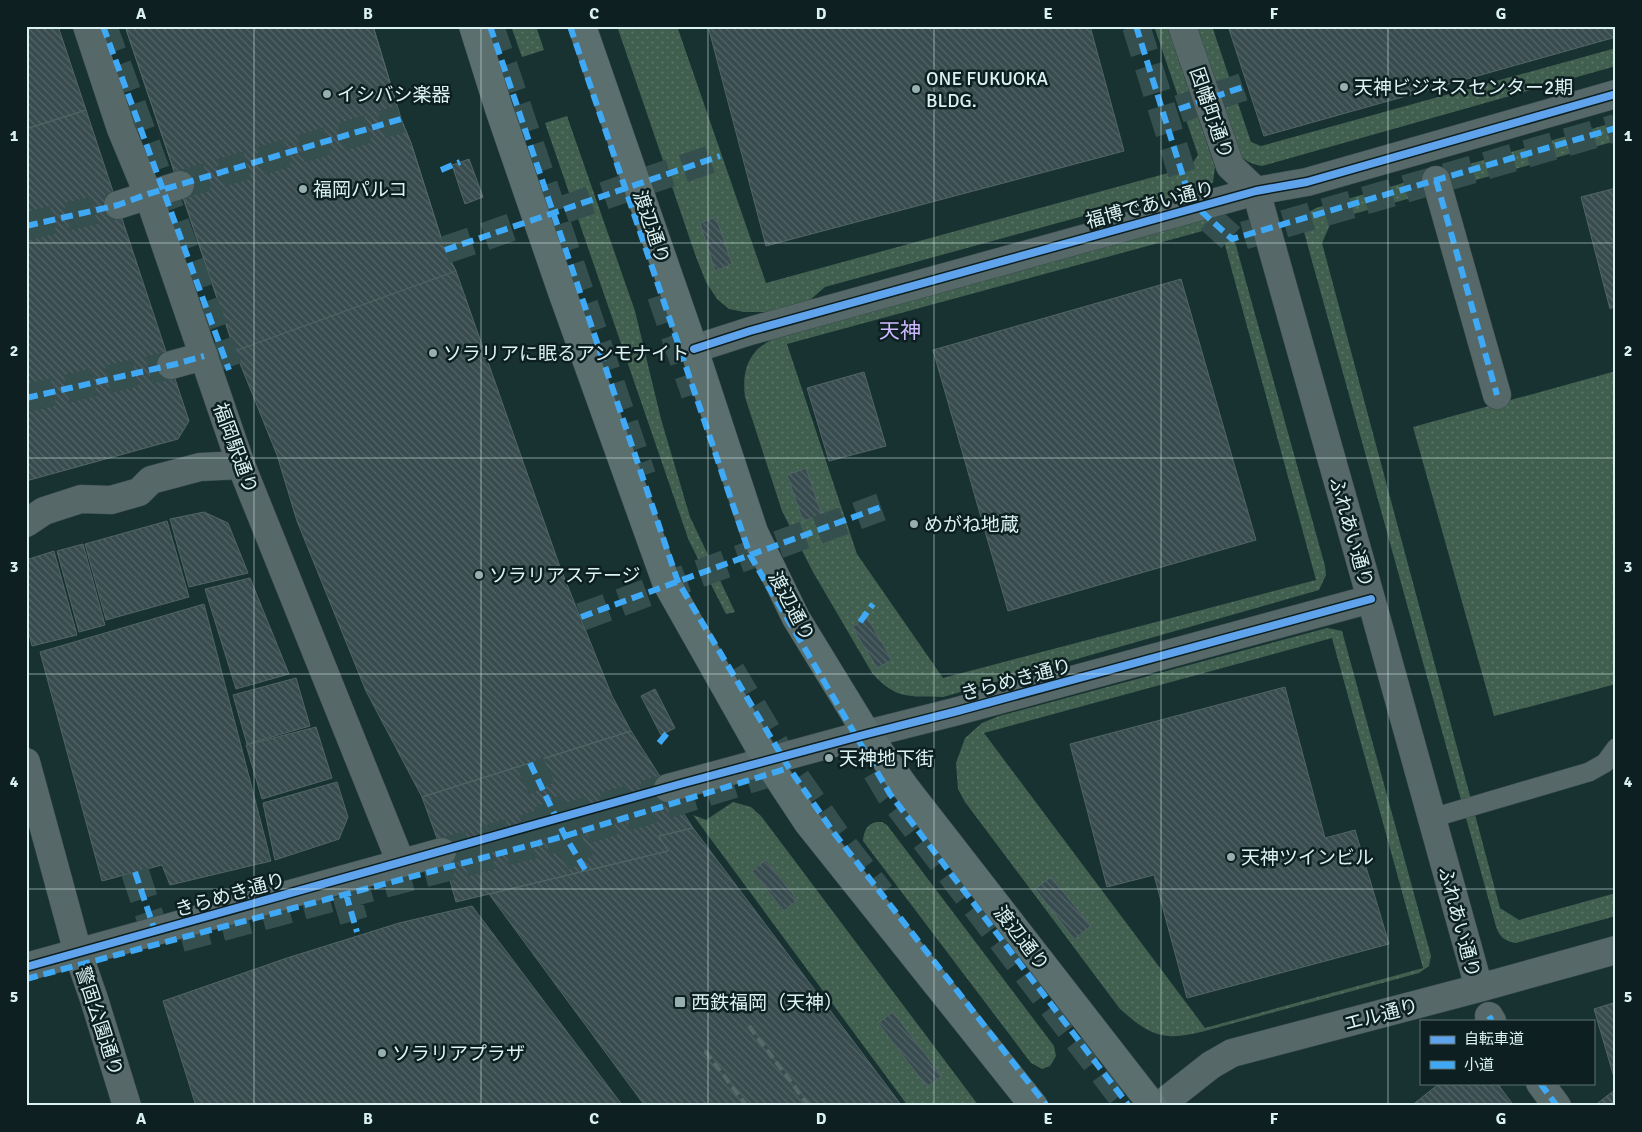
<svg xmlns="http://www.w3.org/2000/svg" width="1642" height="1132" font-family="Signika,'Noto Sans JP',sans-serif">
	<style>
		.grass { fill: url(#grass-dots); fill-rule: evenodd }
		.building { fill: url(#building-back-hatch); stroke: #516567 }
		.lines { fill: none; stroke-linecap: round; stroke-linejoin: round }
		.pedestrian-tunnel { stroke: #354f4f; stroke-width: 28; stroke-dasharray: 28 14; stroke-linecap: butt }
		.tertiary-tunnel { stroke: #354f4f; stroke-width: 28; stroke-dasharray: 28 14; stroke-linecap: butt }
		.service-casing { stroke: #394c4c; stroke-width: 20 }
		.pedestrian-casing { stroke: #394c4c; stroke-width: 29 }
		.minor-casing { stroke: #394c4c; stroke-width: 29 }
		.tertiary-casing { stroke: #394c4c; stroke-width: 29 }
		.secondary-casing { stroke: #394c4c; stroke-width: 29 }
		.service { stroke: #566868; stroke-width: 19 }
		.pedestrian { stroke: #566868; stroke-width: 28 }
		.minor { stroke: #566868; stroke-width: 28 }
		.tertiary { stroke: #566868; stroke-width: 28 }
		.secondary { stroke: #5a6f6e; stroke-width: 28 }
		.rail { stroke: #556969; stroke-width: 4; stroke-dasharray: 10 5; stroke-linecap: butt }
		.quiet { stroke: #3fa9f5; stroke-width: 6; stroke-dasharray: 12 6; stroke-linecap: butt }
		.cycleway-casing { stroke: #0d1f20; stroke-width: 11 }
		.cycleway { stroke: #60a3ed; stroke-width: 8 }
		.grid { fill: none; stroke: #dbf2f2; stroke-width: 1; stroke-opacity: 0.55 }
		.poi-dot { fill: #97afaf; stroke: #0d1f20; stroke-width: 2 }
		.labels { text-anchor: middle; stroke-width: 5; stroke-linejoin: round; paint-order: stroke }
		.poi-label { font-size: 19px; fill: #dbf2f2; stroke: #0d1f20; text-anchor: start }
		.street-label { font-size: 19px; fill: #dbf2f2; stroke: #0d1f20 }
		.quarter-label { font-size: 21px; fill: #cdb8ff; stroke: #0d1f20 }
		.neatline { fill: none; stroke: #dbf2f2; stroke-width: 2 }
		.grid-label { font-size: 16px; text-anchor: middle; font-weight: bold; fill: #dbf2f2 }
	</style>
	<defs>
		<pattern id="grass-dots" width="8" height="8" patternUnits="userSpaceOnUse" patternTransform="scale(1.25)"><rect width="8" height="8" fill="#405f4f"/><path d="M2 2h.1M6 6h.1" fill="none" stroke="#5b7669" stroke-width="1.8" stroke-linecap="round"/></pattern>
		<pattern id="building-back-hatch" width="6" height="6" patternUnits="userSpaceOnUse" patternTransform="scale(1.25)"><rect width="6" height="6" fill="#384b4e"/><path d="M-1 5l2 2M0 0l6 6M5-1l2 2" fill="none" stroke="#546568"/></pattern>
	</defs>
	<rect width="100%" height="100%" fill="#183232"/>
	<path class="grass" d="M 511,26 L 536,26 L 544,50 L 522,57 Z
		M 617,26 L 677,26 L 766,283 L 1190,167 L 1198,155 L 1154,26 L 1167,26 L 1215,167 L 1213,182 L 1205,190 L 1168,201 L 1145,199 L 825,287 L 810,300 L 768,312 L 744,312 L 729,309 L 717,299 L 706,282 L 696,257 ZM 716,217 L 732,264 L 716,271 L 700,223 Z
		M 1191,26 L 1212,26 L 1251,142 L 1261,146 L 1616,48 L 1616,66 L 1262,166 C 1251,164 1245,161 1237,153 Z
		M 567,116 L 635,311 L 661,419 L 690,517 L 735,612 L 726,614 L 689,541 L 545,123 Z
		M 1616,122 L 1616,141 L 1332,220 L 1322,243 L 1500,908 L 1519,920 L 1616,893 L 1616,916 L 1516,943 C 1497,940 1497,929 1492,912 L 1304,232 L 1304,224 L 1307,213 L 1316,208 Z
		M 1216,216 L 1225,217 L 1230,224 L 1325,566 L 1326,575 L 1319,590 L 943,697 C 909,696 896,700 872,673 L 813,572 L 782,511 L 745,397 C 743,381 744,364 756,351 C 761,345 770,341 776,337 ZM 1210,229 L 1222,234 L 1316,580 L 943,678 L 857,554 L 787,344 ZM 806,469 L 822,515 L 803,521 L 787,476 ZM 867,618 L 892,660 L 877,668 L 852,627 Z
		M 1616,371 L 1616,684 L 1494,716 L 1413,427 Z
		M 1327,628 L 1342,631 L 1431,956 L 1429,966 L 1419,973 L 1201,1032 C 1191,1034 1179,1037 1169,1036 C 1149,1035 1134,1021 1120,1009 L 965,802 L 958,789 L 956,763 L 965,738 L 982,723 L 999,716 ZM 1332,638 L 1423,968 L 1205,1028 L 984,733 ZM 1051,877 L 1090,926 L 1075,939 L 1036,889 Z
		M 733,802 L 751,807 L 761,816 L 979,1106 L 908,1106 L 693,815 L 706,820 ZM 766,860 L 797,900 L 784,911 L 752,871 ZM 878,1023 L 941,1076 L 927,1087 Z
		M 876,822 L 882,822 L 887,825 L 1054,1046 L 1056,1056 L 1050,1066 L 1042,1069 L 1031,1063 L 863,841 C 864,831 866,825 876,822 Z"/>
	<path class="building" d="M 26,26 L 58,26 L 86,110 L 26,129 Z
		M 125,26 L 373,26 L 401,119 L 411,143 L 445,250 L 456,271 L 560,567 L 612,696 L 631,731 L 422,797 L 366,691 L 297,521 L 277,455 L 235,351 Z
		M 125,26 L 373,26 L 401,119 L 411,143 L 445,250 L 456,271 L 235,351 Z
		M 708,26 L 1090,26 L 1124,151 L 766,246 Z
		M 1228,26 L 1616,26 L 1616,37 L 1264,136 Z
		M 86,110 L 189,421 L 178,439 L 26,481 L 26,129 Z
		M 469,159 L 483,197 L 465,204 L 452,165 Z
		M 1616,188 L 1616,317 L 1613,307 L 1610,309 L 1581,197 Z
		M 716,217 L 732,264 L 715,271 L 700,223 Z
		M 1181,279 L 1256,540 L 1008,611 L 933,350 Z
		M 864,372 L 886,446 L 829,461 L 807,388 Z
		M 806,468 L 822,515 L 803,521 L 787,475 Z
		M 204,512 L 228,523 L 248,573 L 189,587 L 170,519 Z
		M 167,521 L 189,597 L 106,620 L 85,544 Z
		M 83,544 L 105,625 L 79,632 L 57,551 Z
		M 54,551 L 77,635 L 32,646 L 26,622 L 26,560 Z
		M 250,578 L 289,674 L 236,689 L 205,589 Z
		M 204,604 L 271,861 L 170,885 L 162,865 L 102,881 L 40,652 Z
		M 867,617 L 892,660 L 877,668 L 852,627 Z
		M 296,678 L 310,726 L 247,744 L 233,695 Z
		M 1285,687 L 1325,838 L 1355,830 L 1389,944 L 1187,998 L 1154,875 L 1107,887 L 1070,744 Z
		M 655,689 L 675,728 L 661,735 L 641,696 Z
		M 316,727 L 332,778 L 262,799 L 246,745 Z
		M 631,731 L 693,828 L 659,836 L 668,851 L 456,902 L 442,852 L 422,797 Z
		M 337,782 L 348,817 L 339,839 L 275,860 L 263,803 Z
		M 693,828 L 902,1106 L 645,1106 L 489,894 L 668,851 L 659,836 Z
		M 766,860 L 797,900 L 784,911 L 752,871 Z
		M 1051,877 L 1091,926 L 1074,939 L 1035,889 Z
		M 472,906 L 623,1106 L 196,1106 L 163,1001 L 287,958 L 399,923 Z
		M 1616,1002 L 1616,1084 L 1594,1009 Z
		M 893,1012 L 942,1076 L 927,1087 L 878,1023 Z
		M 1440,1083 L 1497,1083 L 1514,1106 L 1411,1106 Z
		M 1616,1089 L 1616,1106 L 1594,1106 Z"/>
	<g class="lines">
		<path class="pedestrian-tunnel" d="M 103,26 L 229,370
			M 490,26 L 642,476
			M 1136,26 L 1191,202 L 1232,239 L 1616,128
			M 1179,109 L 1243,87
			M 180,185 L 401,119
			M 26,226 L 118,205
			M 445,250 L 720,156
			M 661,295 L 695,394
			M 26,398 L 171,365
			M 581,617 L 881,507
			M 731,671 L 789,768 L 834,833 L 881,894
			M 855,735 L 890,794 L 1129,1106
			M 530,763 L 565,836 L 586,871
			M 135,872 L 159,944
			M 346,894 L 357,932
			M 181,938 L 565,836 L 770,773"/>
		<path class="tertiary-tunnel" d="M 442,852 L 668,788"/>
		<g class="service-casing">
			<path id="service" d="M 1432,818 L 1589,772 L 1605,763 L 1616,748"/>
		</g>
		<g class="pedestrian-casing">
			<path id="pedestrian" d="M 1436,180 L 1497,395
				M 118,205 L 180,185
				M 171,365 L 204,356
				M 1489,1016 L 1492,1021
				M 1540,1083 L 1557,1106"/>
		</g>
		<g class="minor-casing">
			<path id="minor" d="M 87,26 L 121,129 L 148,194 L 241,465 L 401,863
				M 1182,26 L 1230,166 L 1256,191
				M 694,349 L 750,331 L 1256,191
				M 26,523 L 44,511 L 81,499 L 111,500 L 139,492 L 151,480 L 200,467 L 241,465
				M 26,762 L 78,953 L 94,999 L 127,1106"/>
		</g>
		<g class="tertiary-casing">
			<path id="tertiary" d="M 668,788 L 867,734 L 954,712 L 1371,599
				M 26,967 L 442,852
				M 1479,988 L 1371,599 L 1256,191 L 1307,182 L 1616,94
				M 1159,1106 L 1211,1065 L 1232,1053 L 1479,988 L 1616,950"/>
		</g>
		<g class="secondary-casing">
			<path id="secondary" d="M 473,26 L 499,109 L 562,292 L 666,582 L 767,761 L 808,823 L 1034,1106
				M 582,26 L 694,349 L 754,532 L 796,618 L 867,734 L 905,787 L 1153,1106"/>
		</g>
		<use href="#service" class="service"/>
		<use href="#pedestrian" class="pedestrian"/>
		<use href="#minor" class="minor"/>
		<use href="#tertiary" class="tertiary"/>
		<use href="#secondary" class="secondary"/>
		<path class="rail" d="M 749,1026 L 809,1106
			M 705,1051 L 747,1106"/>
		<path class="quiet" d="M 103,26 L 229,370
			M 490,26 L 678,582 L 789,768 L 834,833 L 1047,1106
			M 570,26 L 750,555 L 890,794 L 1129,1106
			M 1136,26 L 1191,202 L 1232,239 L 1616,128
			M 1179,109 L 1243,87
			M 441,170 L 460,162
			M 1436,180 L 1497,395
			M 26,226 L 118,205 L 148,194 L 401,119
			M 445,250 L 720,156
			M 26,398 L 176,364 L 204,356
			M 581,617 L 881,507
			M 860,622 L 873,604
			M 659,743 L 669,731
			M 530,763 L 565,836 L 586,871
			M 135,872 L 156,934
			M 346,894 L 357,932
			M 26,979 L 565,836 L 789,768
			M 1489,1016 L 1492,1021
			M 1540,1083 L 1557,1106"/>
		<g class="cycleway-casing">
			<path id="cycleway" d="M 694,349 L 750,331 L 1256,191 L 1307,182 L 1616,94
				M 26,967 L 684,783 L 867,734 L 954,712 L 1371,599"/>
		</g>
		<use href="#cycleway" class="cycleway"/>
	</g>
	<path class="grid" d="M 254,26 L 254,1106M 481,26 L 481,1106M 708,26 L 708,1106M 934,26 L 934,1106M 1161,26 L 1161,1106M 1388,26 L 1388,1106M 26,243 L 1616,243M 26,458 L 1616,458M 26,674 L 1616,674M 26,889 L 1616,889"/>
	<g class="poi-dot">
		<circle cx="1344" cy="87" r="5"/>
		<circle cx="916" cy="89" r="5"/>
		<circle cx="327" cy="94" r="5"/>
		<circle cx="303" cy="189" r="5"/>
		<circle cx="433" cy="353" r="5"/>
		<circle cx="914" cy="524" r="5"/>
		<circle cx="479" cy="575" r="5"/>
		<circle cx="829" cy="758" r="5"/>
		<circle cx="1231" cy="857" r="5"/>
		<rect x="674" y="996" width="12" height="12" rx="2.5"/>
		<circle cx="382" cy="1053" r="5"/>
	</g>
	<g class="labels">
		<g class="poi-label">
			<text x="926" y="85">ONE FUKUOKA<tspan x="926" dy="22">BLDG.</tspan></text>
			<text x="1354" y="94">天神ビジネスセンター2期</text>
			<text x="337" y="101">イシバシ楽器</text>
			<text x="313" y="196">福岡パルコ</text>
			<text x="443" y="360">ソラリアに眠るアンモナイト</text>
			<text x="924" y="531">めがね地蔵</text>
			<text x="489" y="582">ソラリアステージ</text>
			<text x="839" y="765">天神地下街</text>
			<text x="1241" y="864">天神ツインビル</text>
			<text x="691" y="1009">西鉄福岡（天神）</text>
			<text x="392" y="1060">ソラリアプラザ</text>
		</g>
		<g class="street-label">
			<text transform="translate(1212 113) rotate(71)" y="7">因幡町通り</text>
			<text transform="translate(1150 204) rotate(-15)" y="7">福博であい通り</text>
			<text transform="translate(652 227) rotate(71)" y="7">渡辺通り</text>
			<text transform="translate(236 448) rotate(70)" y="7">福岡駅通り</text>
			<text transform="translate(1352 532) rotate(74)" y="7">ふれあい通り</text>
			<text transform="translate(792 606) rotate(62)" y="7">渡辺通り</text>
			<text transform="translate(1016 679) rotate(-15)" y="7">きらめき通り</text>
			<text transform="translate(230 894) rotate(-16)" y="7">きらめき通り</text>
			<text transform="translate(1460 922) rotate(75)" y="7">ふれあい通り</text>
			<text transform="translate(1022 938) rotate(52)" y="7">渡辺通り</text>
			<text transform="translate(1381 1014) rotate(-15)" y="7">エル通り</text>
			<text transform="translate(100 1021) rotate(72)" y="7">警固公園通り</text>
		</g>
		<g class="quarter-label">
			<text x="900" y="338">天神</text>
		</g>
	</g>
	<rect width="1642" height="1132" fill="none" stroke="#0d1f20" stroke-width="55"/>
	<rect x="1420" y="1020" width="175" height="65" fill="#0d1f20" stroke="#5f7374"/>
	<rect x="1430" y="1036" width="25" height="8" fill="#60a3ed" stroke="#5f7374"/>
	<text x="1464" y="1044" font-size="15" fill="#dbf2f2">自転車道</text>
	<rect x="1430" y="1061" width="25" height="8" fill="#3fa9f5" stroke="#5f7374"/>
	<text x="1464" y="1070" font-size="15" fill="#dbf2f2">小道</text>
	<rect x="28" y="28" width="1586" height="1076" class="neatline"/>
	<g class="grid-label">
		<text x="141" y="19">A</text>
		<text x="368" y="19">B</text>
		<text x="594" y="19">C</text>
		<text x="821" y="19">D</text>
		<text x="1048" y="19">E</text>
		<text x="1274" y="19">F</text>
		<text x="1501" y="19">G</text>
		<text x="14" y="141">1</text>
		<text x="1628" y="141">1</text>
		<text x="14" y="356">2</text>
		<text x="1628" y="356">2</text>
		<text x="14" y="572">3</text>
		<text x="1628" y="572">3</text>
		<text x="14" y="787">4</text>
		<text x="1628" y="787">4</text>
		<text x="14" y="1002">5</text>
		<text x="1628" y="1002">5</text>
		<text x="141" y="1124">A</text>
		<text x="368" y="1124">B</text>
		<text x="594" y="1124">C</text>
		<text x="821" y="1124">D</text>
		<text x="1048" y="1124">E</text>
		<text x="1274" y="1124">F</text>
		<text x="1501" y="1124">G</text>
	</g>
</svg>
